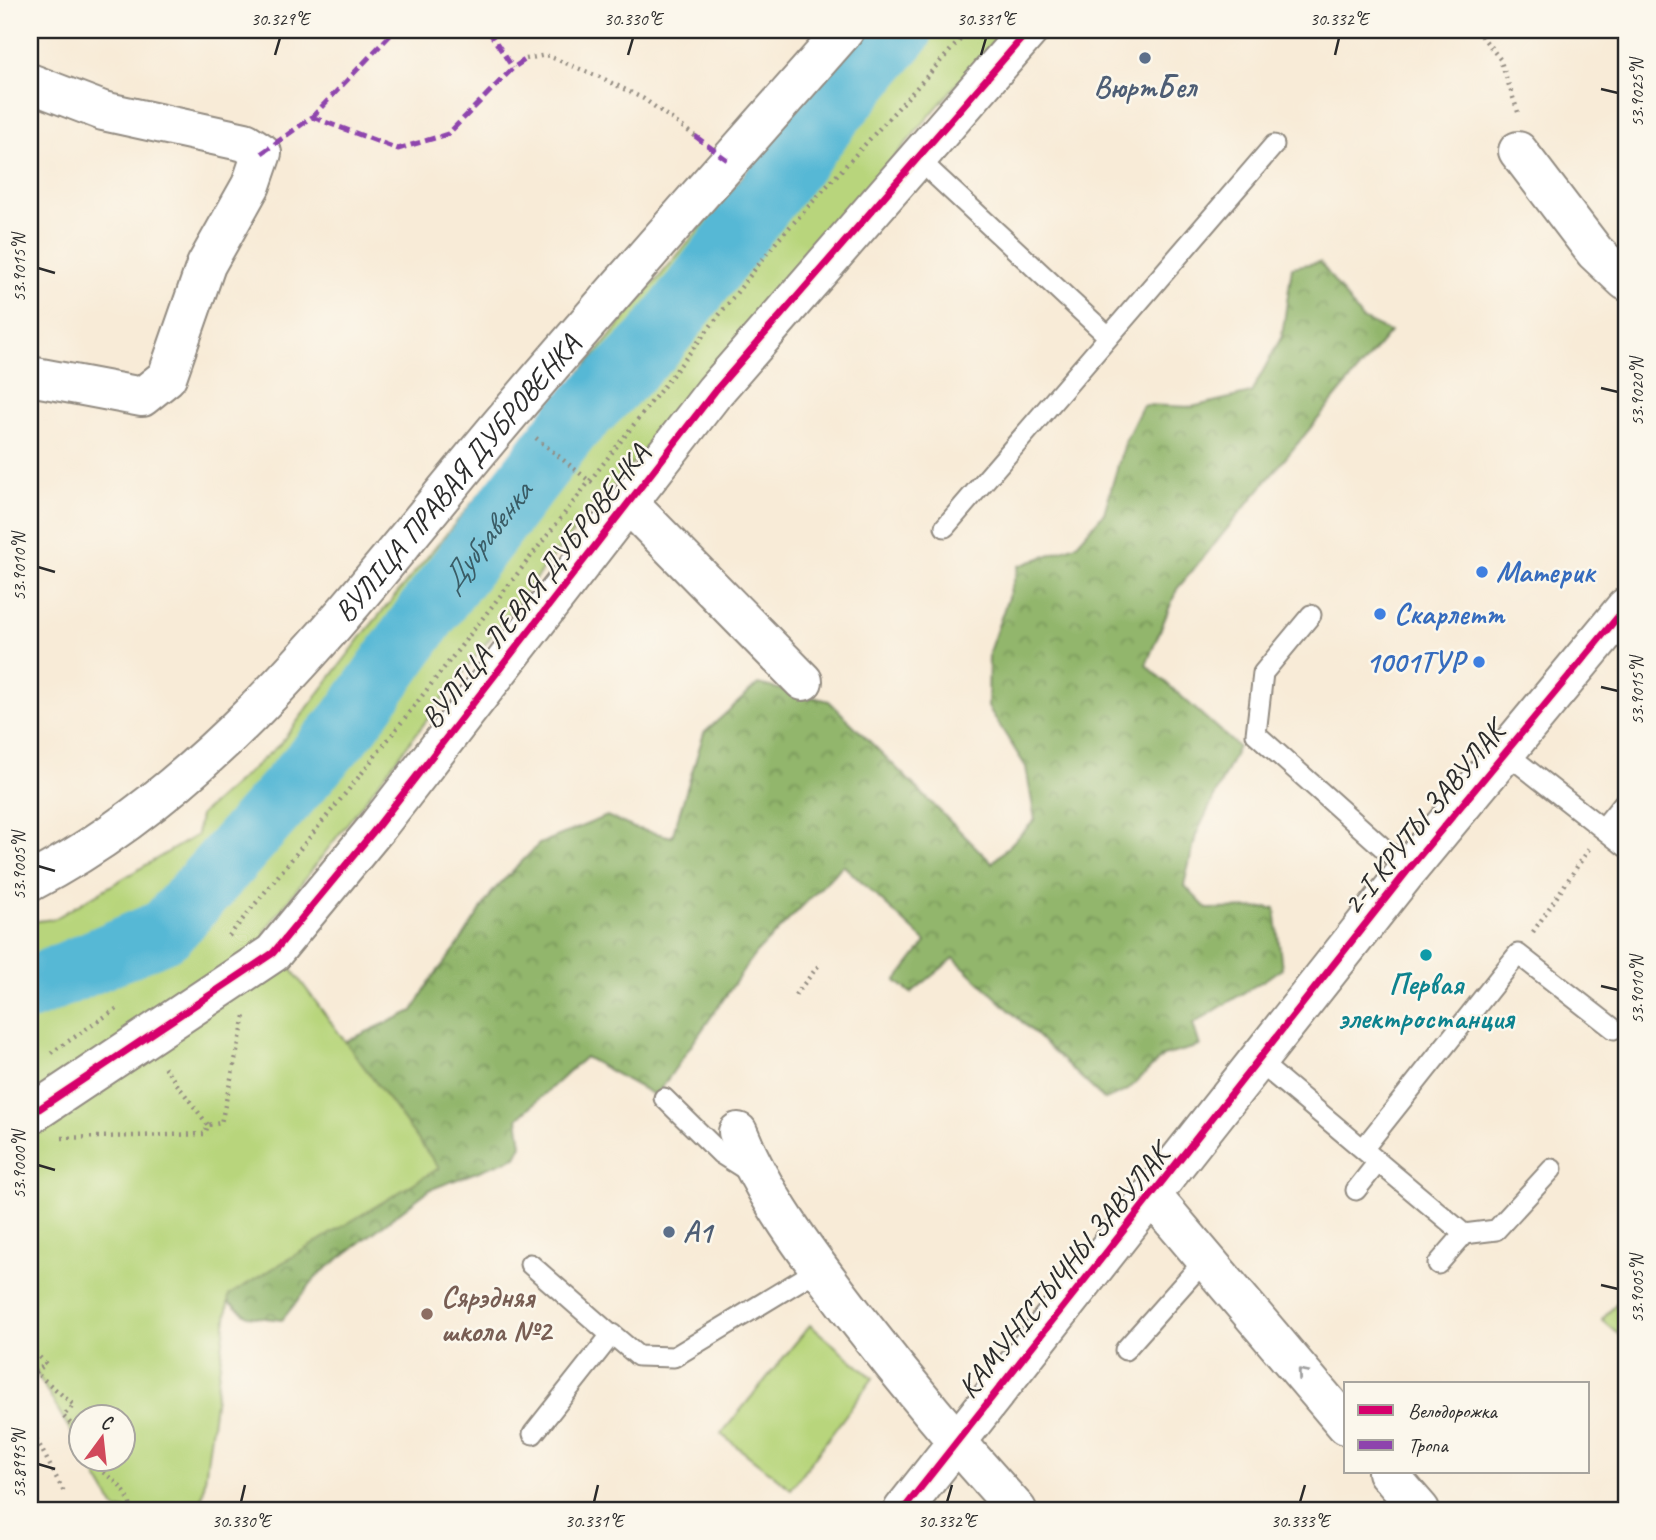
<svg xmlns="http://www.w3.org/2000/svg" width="1656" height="1540" font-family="Caveat,sans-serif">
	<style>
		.forest { fill: url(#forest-crowns); stroke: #5e704c; stroke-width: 2 }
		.green { fill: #b8d57c; stroke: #728054; stroke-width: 2 }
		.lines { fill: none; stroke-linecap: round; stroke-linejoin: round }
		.river { stroke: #56b8d5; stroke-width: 63 }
		.lane-casing { stroke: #928b81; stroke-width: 23 }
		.street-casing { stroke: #928b81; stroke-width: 42 }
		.secondary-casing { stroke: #928b81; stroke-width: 42 }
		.path { stroke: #928b81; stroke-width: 4.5; stroke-dasharray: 2 5; stroke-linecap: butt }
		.lane { stroke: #fff; stroke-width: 19 }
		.street { stroke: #fff; stroke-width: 38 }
		.secondary { stroke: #fff; stroke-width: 38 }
		.quiet { stroke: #8e44ad; stroke-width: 5; stroke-dasharray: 10 5; stroke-linecap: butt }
		.cycleway-casing { stroke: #fbf7ec; stroke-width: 11 }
		.cycleway { stroke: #d6006c; stroke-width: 7 }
		.oneway { stroke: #a0a0a0 }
		.ticks { fill: none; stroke: #2b2b2b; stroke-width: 2.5 }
		.service-dot { fill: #5c6f8a; stroke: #fbf7ec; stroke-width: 2.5 }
		.shop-dot { fill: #3f7fe0; stroke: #fbf7ec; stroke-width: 2.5 }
		.culture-dot { fill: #0f9aa8; stroke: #fbf7ec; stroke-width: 2.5 }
		.education-dot { fill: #8d6e63; stroke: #fbf7ec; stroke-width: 2.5 }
		.labels { text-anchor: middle; stroke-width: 5; stroke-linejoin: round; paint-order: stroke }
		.service-label { font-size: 30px; font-weight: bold; fill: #4e5e75; stroke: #fbf7ec }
		.street-label { font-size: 30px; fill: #2b2b2b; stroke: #fbf7ec }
		.shop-label { font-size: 30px; font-weight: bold; fill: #366cbe; stroke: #fbf7ec; text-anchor: start }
		.culture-label { font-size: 30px; font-weight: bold; fill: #0d838f; stroke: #fbf7ec }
		.education-label { font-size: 30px; font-weight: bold; fill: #785e54; stroke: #fbf7ec; text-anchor: start }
		.water-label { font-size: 32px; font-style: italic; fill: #3a5c66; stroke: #fbf7ec }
		.neatline { fill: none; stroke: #2b2b2b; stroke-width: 2.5 }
		.ticks-label { font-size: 18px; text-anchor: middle; fill: #2b2b2b }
	</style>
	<defs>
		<pattern id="forest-crowns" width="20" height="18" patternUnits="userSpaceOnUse" patternTransform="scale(1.75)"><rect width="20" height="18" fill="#92b66c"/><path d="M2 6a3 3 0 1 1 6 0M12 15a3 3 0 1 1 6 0" fill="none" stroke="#779459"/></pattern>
	</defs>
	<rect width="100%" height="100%" fill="#fbf7ec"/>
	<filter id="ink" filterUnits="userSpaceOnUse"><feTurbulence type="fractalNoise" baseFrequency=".0143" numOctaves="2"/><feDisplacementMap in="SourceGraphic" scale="14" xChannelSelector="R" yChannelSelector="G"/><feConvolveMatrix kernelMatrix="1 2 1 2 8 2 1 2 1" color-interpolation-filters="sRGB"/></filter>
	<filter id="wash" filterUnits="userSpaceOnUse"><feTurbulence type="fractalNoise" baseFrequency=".00686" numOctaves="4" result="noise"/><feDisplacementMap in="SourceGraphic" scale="28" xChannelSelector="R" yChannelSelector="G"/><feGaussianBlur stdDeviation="1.57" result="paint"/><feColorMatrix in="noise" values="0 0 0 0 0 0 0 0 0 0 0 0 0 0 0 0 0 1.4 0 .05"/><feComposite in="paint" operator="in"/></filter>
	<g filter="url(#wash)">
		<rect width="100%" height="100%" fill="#f8ebd7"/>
		<path class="forest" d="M 1320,262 L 1362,319 L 1390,332 L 1177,589 L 1146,665 L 1238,747 L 1196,835 L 1184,885 L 1207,909 L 1275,908 L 1282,969 L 1193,1024 L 1200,1046 L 1163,1056 L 1128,1090 L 1105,1100 L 954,958 L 911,993 L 896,981 L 926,942 L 843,865 L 755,954 L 656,1096 L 585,1057 L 518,1118 L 522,1145 L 516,1157 L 429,1190 L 318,1275 L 282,1320 L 248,1316 L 195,1278 L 342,1043 L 413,1011 L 429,982 L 456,948 L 493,891 L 539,844 L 607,816 L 634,828 L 672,837 L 704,733 L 758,684 L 829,701 L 992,863 L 1035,820 L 1026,767 L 988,707 L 989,652 L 1019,566 L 1076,545 L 1104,513 L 1125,441 L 1143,405 L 1192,407 L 1251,393 L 1282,336 L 1292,267 Z"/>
		<path class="green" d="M 864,30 L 1003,30 L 549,561 L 264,932 L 439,1168 L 229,1295 L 201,1510 L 116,1510 L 87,1460 L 122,1460 L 122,1418 L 80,1418 L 80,1447 L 30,1362 L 30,922 L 54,919 L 197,835 L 200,815 L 280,744 L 366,631 Z
			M 1626,1292 L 1626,1340 L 1602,1320 Z
			M 810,1325 L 873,1378 L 791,1489 L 721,1434 Z"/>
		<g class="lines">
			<path class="river" id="s1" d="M 30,989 L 166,930 L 350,722 L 430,609 L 571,425 L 653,344 L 831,114 L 902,30"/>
		</g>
	</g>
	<g filter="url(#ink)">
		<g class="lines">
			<g class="lane-casing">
				<path id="lane" d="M 917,158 L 1108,336
					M 945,527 L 1274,145
					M 1311,615 L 1263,673 L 1256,734 L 1408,870
					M 1506,753 L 1626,847
					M 1603,828 L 1626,800
					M 1258,1061 L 1464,1234
					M 664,1098 L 721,1154 L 751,1173
					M 1363,1149 L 1518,954 L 1614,1029
					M 1356,1190 L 1378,1162
					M 530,1264 L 611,1335
					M 1438,1264 L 1464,1234 L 1496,1230 L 1552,1169
					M 1125,1350 L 1204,1261
					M 533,1434 L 612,1334 L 638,1356 L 674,1357 L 819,1269"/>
			</g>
			<g class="street-casing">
				<g id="street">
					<path d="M 30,83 L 103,111 L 245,142 L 262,153 L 251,185 L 206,265 L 167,377 L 142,397 L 30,376"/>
					<path d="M 1518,151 L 1595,252 L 1626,281"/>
					<path d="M 628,503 L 803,681"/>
					<path id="s2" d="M 30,882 C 225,782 362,589 500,425 C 613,291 730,161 845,30"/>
					<path d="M 30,1115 L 273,953 L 378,826 L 715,391 L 1029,30"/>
					<path d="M 738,1132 C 765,1199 810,1257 854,1315 C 906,1382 960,1447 1017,1510"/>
					<path d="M 1153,1197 L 1346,1425"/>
					<path d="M 1387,1472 L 1420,1510"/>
				</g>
			</g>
			<g class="secondary-casing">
				<path id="secondary" d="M 903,1510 L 1408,870 L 1626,607"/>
			</g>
			<path class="path" d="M 1477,30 L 1500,59 L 1519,115
				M 526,59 L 546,55 L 602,78 L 644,99 L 695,136
				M 536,438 L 592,483
				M 1533,932 L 1589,849
				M 229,936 L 358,778 L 777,241 L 969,30
				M 795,995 L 819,965
				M 51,1053 L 116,1009
				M 164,1067 L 208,1125
				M 62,1138 L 205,1134 L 208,1125 L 221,1123 L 245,1016
				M 30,1347 L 46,1364 L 35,1372 L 74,1405 L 63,1416 L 80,1433
				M 30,1427 L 65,1494
				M 94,1460 L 90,1463 C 107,1476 129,1487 131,1510"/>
			<use href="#lane" class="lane"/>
			<use href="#street" class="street"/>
			<use href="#secondary" class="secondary"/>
			<path class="quiet" d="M 488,30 L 513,68
				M 312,117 L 398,149 L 448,134 L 513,68 L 526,59
				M 695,136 L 730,162
				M 262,153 L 312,117 L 395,30"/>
			<g class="cycleway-casing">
				<path id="cycleway" d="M 30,1115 L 273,953 L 378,826 L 715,391 L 1029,30
					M 903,1510 L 1408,870 L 1626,607"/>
			</g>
			<use href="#cycleway" class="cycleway"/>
		</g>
		<defs><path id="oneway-chevron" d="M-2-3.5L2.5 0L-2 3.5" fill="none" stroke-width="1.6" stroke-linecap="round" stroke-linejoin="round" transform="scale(1.75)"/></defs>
		<use class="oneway" href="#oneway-chevron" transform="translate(1302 1373) rotate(-131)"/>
	</g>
	<path class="ticks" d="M 275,55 L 280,38M 628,55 L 633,38M 981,55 L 986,38M 1335,55 L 1339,38M 1601,89 L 1618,93M 38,268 L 55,273M 1601,388 L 1618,392M 38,567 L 55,572M 1601,687 L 1618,691M 38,866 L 55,871M 1601,986 L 1618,990M 38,1165 L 55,1170M 1601,1285 L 1618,1289M 38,1464 L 55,1469M 241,1502 L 245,1485M 594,1502 L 598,1485M 947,1502 L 952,1485M 1300,1502 L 1305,1485"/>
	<g class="service-dot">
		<circle cx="1145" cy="58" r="7"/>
		<circle cx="669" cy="1232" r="7"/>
	</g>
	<g class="shop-dot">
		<circle cx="1482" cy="572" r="7"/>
		<circle cx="1380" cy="614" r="7"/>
		<circle cx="1479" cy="662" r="7"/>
	</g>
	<circle class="culture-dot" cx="1426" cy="955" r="7"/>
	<circle class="education-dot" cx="427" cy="1314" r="7"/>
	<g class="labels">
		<g class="service-label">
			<text x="1145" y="97">ВюртБел</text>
			<text x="683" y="1242" text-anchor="start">A1</text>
		</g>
		<g class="street-label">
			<text dy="10" stroke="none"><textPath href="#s2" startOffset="592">ВУЛІЦА ПРАВАЯ ДУБРОВЕНКА</textPath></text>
			<text transform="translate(535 586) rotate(-52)" y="10">ВУЛІЦА ЛЕВАЯ ДУБРОВЕНКА</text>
			<text transform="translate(1423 818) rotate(-51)" y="10">2-І КРУТЫ ЗАВУЛАК</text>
			<text transform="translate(1063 1271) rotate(-51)" y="10">КАМУНІСТЫЧНЫ ЗАВУЛАК</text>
		</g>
		<g class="shop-label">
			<text x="1496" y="582">Материк</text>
			<text x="1394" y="624">Скарлетт</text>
			<text x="1465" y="672" text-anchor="end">1001ТУР</text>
		</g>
		<g class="culture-label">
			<text x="1426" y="994">Первая<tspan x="1426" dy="34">электростанция</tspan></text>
		</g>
		<g class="education-label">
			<text x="441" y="1307">Сярэдняя<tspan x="441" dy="34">школа №2</tspan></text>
		</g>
		<g class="water-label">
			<text dy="11" stroke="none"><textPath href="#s1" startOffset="656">Дубравенка</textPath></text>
		</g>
	</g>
	<rect width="1656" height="1540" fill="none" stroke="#fbf7ec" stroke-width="77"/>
	<rect x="1344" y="1382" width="245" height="91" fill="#fbf7ec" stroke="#a8a59f" stroke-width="2"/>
	<rect x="1358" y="1405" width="35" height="10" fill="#d6006c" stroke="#a8a59f" stroke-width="2"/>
	<text x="1408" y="1418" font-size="21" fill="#2b2b2b">Велодорожка</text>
	<rect x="1358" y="1440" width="35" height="10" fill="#8e44ad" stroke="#a8a59f" stroke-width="2"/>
	<text x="1408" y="1452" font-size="21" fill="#2b2b2b">Тропа</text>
	<g transform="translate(102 1438) rotate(15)"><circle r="33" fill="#fbf7ec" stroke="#a8a59f" stroke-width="2"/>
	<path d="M0-5L12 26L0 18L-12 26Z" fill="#d1495b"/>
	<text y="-10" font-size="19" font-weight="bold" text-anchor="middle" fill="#2b2b2b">С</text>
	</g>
	<rect x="38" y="38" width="1580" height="1464" class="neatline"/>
	<g class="ticks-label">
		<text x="280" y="25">30.329°E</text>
		<text x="633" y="25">30.330°E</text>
		<text x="986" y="25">30.331°E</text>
		<text x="1339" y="25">30.332°E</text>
		<text transform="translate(1637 93) rotate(-90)" y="6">53.9025°N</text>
		<text transform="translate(19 268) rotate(-90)" y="6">53.9015°N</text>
		<text transform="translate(1637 392) rotate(-90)" y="6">53.9020°N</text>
		<text transform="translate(19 567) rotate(-90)" y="6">53.9010°N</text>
		<text transform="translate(1637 691) rotate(-90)" y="6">53.9015°N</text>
		<text transform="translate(19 866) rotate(-90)" y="6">53.9005°N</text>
		<text transform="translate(1637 990) rotate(-90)" y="6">53.9010°N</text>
		<text transform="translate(19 1165) rotate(-90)" y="6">53.9000°N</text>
		<text transform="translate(1637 1289) rotate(-90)" y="6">53.9005°N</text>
		<text transform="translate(19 1464) rotate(-90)" y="6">53.8995°N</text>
		<text x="241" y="1527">30.330°E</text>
		<text x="594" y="1527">30.331°E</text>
		<text x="947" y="1527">30.332°E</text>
		<text x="1300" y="1527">30.333°E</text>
	</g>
</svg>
